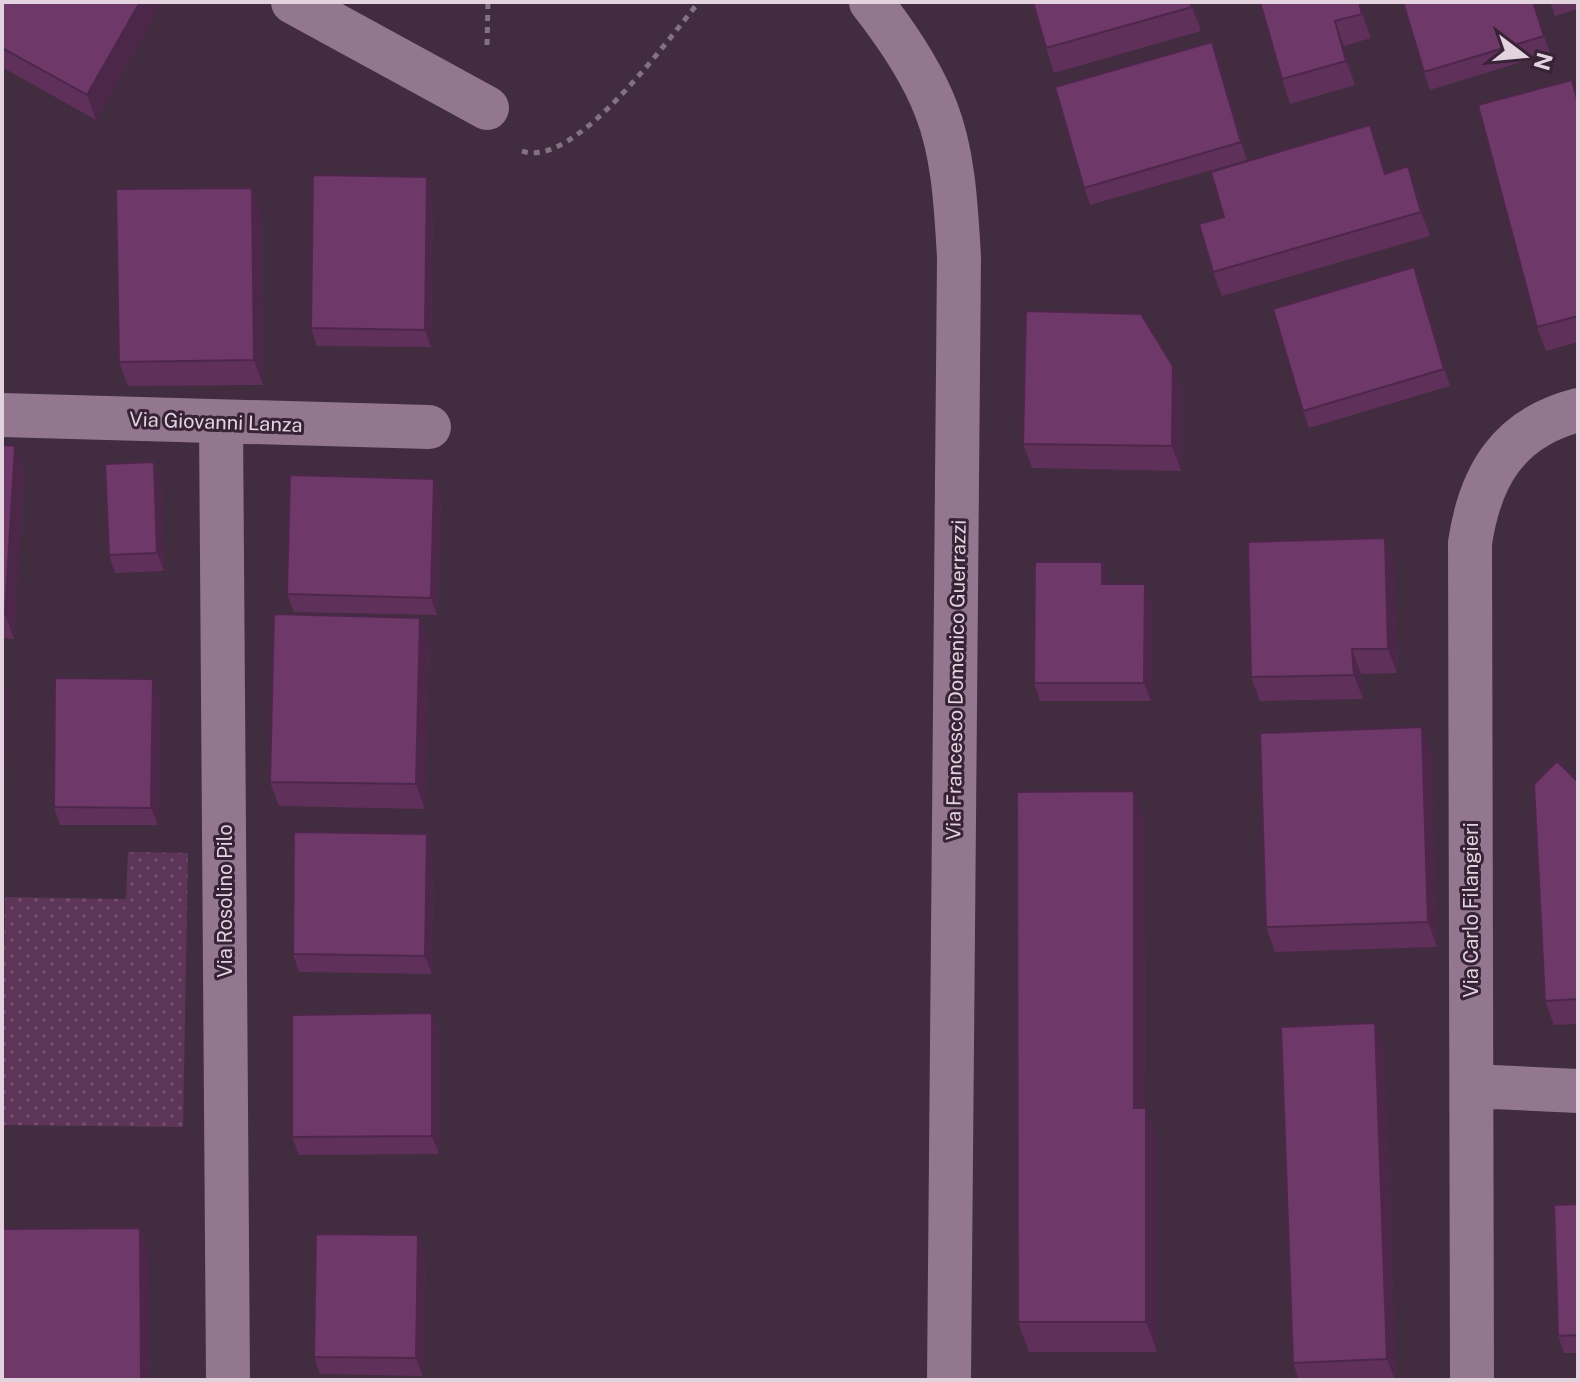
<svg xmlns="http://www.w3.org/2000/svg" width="1580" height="1382" font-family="'Public Sans',sans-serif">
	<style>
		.grass { fill: url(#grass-dots) }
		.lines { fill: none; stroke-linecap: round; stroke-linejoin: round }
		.path { stroke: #847181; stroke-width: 5; stroke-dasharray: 6 6; stroke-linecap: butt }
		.minor { stroke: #92778e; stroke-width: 44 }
		.wall { fill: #5f305a }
		.shaded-wall { fill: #4d274a }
		.building { fill: #6e3869; stroke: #4d274a; stroke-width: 2 }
		.labels { text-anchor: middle; stroke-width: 6; stroke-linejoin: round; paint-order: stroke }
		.street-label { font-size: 20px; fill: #e2d3df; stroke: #382235 }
	</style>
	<defs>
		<pattern id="grass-dots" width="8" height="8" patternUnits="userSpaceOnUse" patternTransform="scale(2)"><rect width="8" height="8" fill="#5d3558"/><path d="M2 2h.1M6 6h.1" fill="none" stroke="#745170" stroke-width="1.8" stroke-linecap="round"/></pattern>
	</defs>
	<rect width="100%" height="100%" fill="#422c3f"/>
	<path class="grass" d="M 128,852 L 188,853 L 183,1127 L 2,1125 L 5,897 L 126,899 Z"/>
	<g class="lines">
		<path class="path" d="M 487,45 L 488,2
			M 522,151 C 575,170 668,39 699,2"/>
		<path class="minor" d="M 293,2 L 487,108
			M 871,2 C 896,34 921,70 936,109 C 954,155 956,208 959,257 L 949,1380
			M 2,415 L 429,427
			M 221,422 L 228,1380
			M 1472,1086 L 1578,1091
			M 1472,1380 L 1470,543 C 1480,476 1508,428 1578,410"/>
	</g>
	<path class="wall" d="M 2,2 L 162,2 L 96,120 L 2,67 Z
		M 1193,2 L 1201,31 L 1054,73 L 1046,48 Z
		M 1260,2 L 1361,2 L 1371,38 L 1344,46 L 1355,85 L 1290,104 L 1282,79 Z
		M 1534,2 L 1550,53 L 1430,90 L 1424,72 Z
		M 1550,2 L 1578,2 L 1578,9 L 1555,16 Z
		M 1219,59 L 1247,160 L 1090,205 L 1084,188 Z
		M 1578,97 L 1578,342 L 1546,351 L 1537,327 Z
		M 1370,125 L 1386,173 L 1417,191 L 1430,236 L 1222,296 L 1213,272 L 1224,217 Z
		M 433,195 L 431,347 L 317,346 L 311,328 Z
		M 261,213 L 263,385 L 128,386 L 119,362 Z
		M 1414,267 L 1421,285 L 1450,386 L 1309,428 L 1303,411 Z
		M 1173,366 L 1182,390 L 1181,471 L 1032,468 L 1023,444 Z
		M 2,445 L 15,446 L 24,471 L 14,639 L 2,638 Z
		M 161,479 L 164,571 L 115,573 L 109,555 Z
		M 434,479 L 441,496 L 437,615 L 294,612 L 287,594 Z
		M 1385,538 L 1394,563 L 1397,673 L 1361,674 L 1363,699 L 1260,701 L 1251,677 Z
		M 1102,562 L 1109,579 L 1109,584 L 1151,601 L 1151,701 L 1040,701 L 1034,683 Z
		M 420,618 L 429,643 L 425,809 L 279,806 L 270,782 Z
		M 159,696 L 158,825 L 60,825 L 54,807 Z
		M 1431,752 L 1437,947 L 1275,952 L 1266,927 Z
		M 1578,782 L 1578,1024 L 1554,1025 L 1545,1001 Z
		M 1144,821 L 1145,1108 L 1157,1138 L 1157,1352 L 1029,1352 L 1018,1322 Z
		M 433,851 L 432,974 L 299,972 L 293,954 Z
		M 432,1013 L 438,1030 L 439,1154 L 299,1155 L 292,1137 Z
		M 1384,1048 L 1396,1380 L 1299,1380 L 1293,1363 Z
		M 1578,1204 L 1578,1353 L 1564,1353 L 1558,1336 Z
		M 418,1235 L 425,1252 L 423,1376 L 320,1374 L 314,1357 Z"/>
	<path class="shaded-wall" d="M 140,2 L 162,2 L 96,120 L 87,95 Z
		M 1190,2 L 1193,2 L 1201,31 Z
		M 1359,2 L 1361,2 L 1371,38 L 1362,14 Z
		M 1533,2 L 1534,2 L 1550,53 L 1544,36 Z
		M 1335,21 L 1344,46 L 1355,85 L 1346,61 Z
		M 1212,42 L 1219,59 L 1247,160 L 1241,142 Z
		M 2,113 L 5,121 L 2,127 Z
		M 1370,125 L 1379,150 L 1394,198 L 1385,174 Z
		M 1408,166 L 1417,191 L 1430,236 L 1421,212 Z
		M 427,177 L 433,195 L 431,347 L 425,330 Z
		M 252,188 L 261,213 L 263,385 L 254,360 Z
		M 1414,267 L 1421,285 L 1450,386 L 1444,369 Z
		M 1173,366 L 1182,390 L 1181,471 L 1172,446 Z
		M 15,446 L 24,471 L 14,639 L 5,614 Z
		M 154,462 L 161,479 L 164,571 L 157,553 Z
		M 434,479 L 441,496 L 437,615 L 431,598 Z
		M 1385,538 L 1394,563 L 1397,673 L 1388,649 Z
		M 1102,562 L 1109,579 L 1109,601 L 1102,584 Z
		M 1145,584 L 1151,601 L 1151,701 L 1144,683 Z
		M 420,618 L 429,643 L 425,809 L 416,784 Z
		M 1352,649 L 1361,674 L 1363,699 L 1354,675 Z
		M 2,678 L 7,692 L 3,851 L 2,848 Z
		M 153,679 L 159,696 L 158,825 L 151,808 Z
		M 1422,727 L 1431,752 L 1437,947 L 1428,922 Z
		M 1134,791 L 1144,821 L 1145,1138 L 1134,1108 Z
		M 427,834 L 433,851 L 432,974 L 425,956 Z
		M 432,1013 L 438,1030 L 439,1154 L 432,1136 Z
		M 1375,1023 L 1384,1048 L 1396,1380 L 1395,1380 L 1387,1359 Z
		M 1146,1108 L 1157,1138 L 1157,1352 L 1146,1322 Z
		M 140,1228 L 149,1253 L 150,1380 L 141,1380 Z
		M 418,1235 L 425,1252 L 423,1376 L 416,1358 Z"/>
	<path class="building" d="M 2,2 L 140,2 L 87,95 L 2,48 Z
		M 1033,2 L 1190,2 L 1192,7 L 1046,48 Z
		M 1260,2 L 1359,2 L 1362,14 L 1335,21 L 1346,61 L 1282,79 Z
		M 1403,2 L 1533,2 L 1544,36 L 1424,72 Z
		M 1212,42 L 1241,142 L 1084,188 L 1055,87 Z
		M 1572,80 L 1578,103 L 1578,316 L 1537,327 L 1478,105 Z
		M 1370,125 L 1385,174 L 1408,166 L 1421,212 L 1213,272 L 1199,224 L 1224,217 L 1211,172 Z
		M 313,175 L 427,177 L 425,330 L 311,328 Z
		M 252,188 L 254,360 L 119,362 L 116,189 Z
		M 1414,267 L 1444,369 L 1303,411 L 1273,309 Z
		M 1026,311 L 1141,314 L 1173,366 L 1172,446 L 1023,444 Z
		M 2,445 L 15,446 L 5,614 L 2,614 Z
		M 154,462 L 157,553 L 109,555 L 105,464 Z
		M 290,475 L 434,479 L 431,598 L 287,594 Z
		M 1385,538 L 1388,649 L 1352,649 L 1354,675 L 1251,677 L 1248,542 Z
		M 1035,562 L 1102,562 L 1102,584 L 1145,584 L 1144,683 L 1034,683 Z
		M 274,614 L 420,618 L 416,784 L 270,782 Z
		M 55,678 L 153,679 L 151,808 L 54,807 Z
		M 1422,727 L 1428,922 L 1266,927 L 1260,733 Z
		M 1557,761 L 1578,782 L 1578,999 L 1545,1001 L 1534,784 Z
		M 1134,791 L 1134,1108 L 1146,1108 L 1146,1322 L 1018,1322 L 1017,792 Z
		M 294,832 L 427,834 L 425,956 L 293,954 Z
		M 432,1013 L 432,1136 L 292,1137 L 292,1015 Z
		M 1375,1023 L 1387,1359 L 1293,1363 L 1281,1027 Z
		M 1578,1204 L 1578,1335 L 1558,1336 L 1554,1205 Z
		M 140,1228 L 141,1380 L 2,1380 L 2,1229 Z
		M 316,1234 L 418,1235 L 416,1358 L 314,1357 Z"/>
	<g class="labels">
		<g class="street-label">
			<text transform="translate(216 422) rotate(2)" y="7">Via Giovanni Lanza</text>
			<text transform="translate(956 680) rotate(-89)" y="7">Via Francesco Domenico Guerrazzi</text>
			<text transform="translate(225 901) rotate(-90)" y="7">Via Rosolino Pilo</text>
			<text transform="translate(1471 910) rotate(-90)" y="7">Via Carlo Filangieri</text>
		</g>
	</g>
	<rect width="1580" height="1382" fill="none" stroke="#e2d3df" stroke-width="8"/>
	<g transform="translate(1524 56) rotate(106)" stroke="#382235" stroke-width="6" paint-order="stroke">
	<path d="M0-6L14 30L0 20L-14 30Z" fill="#e2d3df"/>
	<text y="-12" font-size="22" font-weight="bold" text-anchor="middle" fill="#e2d3df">N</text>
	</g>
</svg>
